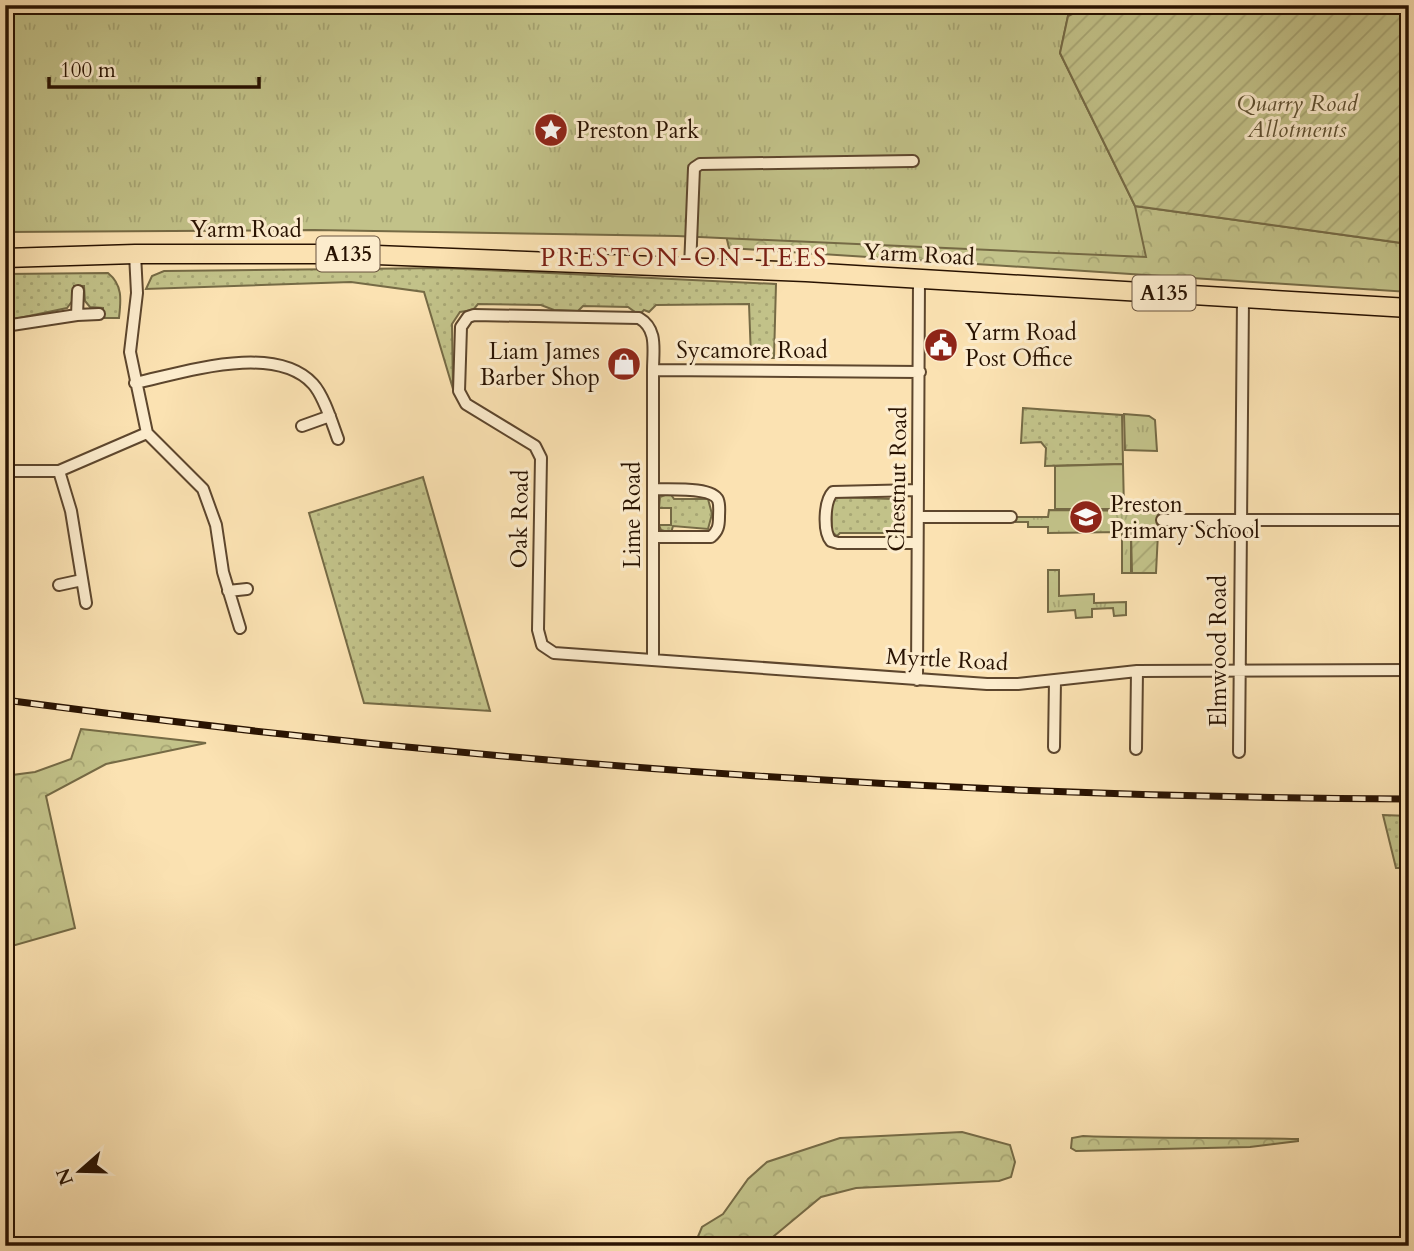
<svg xmlns="http://www.w3.org/2000/svg" width="1414" height="1251" font-family="Cardo,serif">
	<style>
		.grass { fill: url(#grass-dots); stroke: #756a45; stroke-width: 2 }
		.forest { fill: url(#forest-crowns); stroke: #756a45; stroke-width: 2 }
		.park { fill: url(#park-tufts); stroke: #756a45; stroke-width: 2 }
		.garden { fill: url(#garden-furrows); stroke: #756a45; stroke-width: 2 }
		.pitch { fill: #c2c289; stroke: #756a45; stroke-width: 2 }
		.lines { fill: none; stroke-linecap: round; stroke-linejoin: round }
		.street-casing { stroke: #5d462d; stroke-width: 14 }
		.primary-casing { stroke: #281201; stroke-width: 21 }
		.street { stroke: #fceccd; stroke-width: 10 }
		.primary { stroke: #fbe2b2; stroke-width: 18 }
		.rail-casing { stroke: #281201; stroke-width: 7 }
		.rail { stroke: #fceccd; stroke-width: 4.5; stroke-dasharray: 13; stroke-linecap: butt }
		.labels { text-anchor: middle; stroke-width: 6; stroke-linejoin: round; paint-order: stroke }
		.shield { fill: #fceccd; stroke: #68533e; stroke-width: 2 }
		.shield-label { font-size: 21px; font-weight: bold; fill: #281201 }
		.park-label { font-size: 23px; font-style: italic; fill: #5e5031; stroke: #fceccd }
		.poi-label { font-size: 23px; fill: #281201; stroke: #fceccd; text-anchor: start }
		.street-label { font-size: 23px; fill: #281201; stroke: #fceccd }
		.quarter-label { font-size: 26px; letter-spacing: 2px; fill: #7a1f14; stroke: #fceccd }
	</style>
	<defs>
		<pattern id="grass-dots" width="8" height="8" patternUnits="userSpaceOnUse" patternTransform="scale(1.75)"><rect width="8" height="8" fill="#c2c289"/><path d="M2 2h.1M6 6h.1" fill="none" stroke="#a7a674" stroke-width="1.8" stroke-linecap="round"/></pattern>
		<pattern id="forest-crowns" width="20" height="18" patternUnits="userSpaceOnUse" patternTransform="scale(1.75)"><rect width="20" height="18" fill="#c2c289"/><path d="M2 6a3 3 0 1 1 6 0M12 15a3 3 0 1 1 6 0" fill="none" stroke="#a7a674"/></pattern>
		<pattern id="park-tufts" width="24" height="20" patternUnits="userSpaceOnUse" patternTransform="scale(1.75)"><rect width="24" height="20" fill="#c2c289"/><path d="M3 7l-1-3M5 7V3M7 7l1-3M15 17l-1-3M17 17v-4M19 17l1-3" fill="none" stroke="#a7a674"/></pattern>
		<pattern id="garden-furrows" width="10" height="10" patternUnits="userSpaceOnUse" patternTransform="scale(1.75)"><rect width="10" height="10" fill="#c2c289"/><path d="M-1 1l2-2M0 10L10 0M9 11l2-2" fill="none" stroke="#a7a674"/></pattern>
	</defs>
	<rect width="100%" height="100%" fill="#fbe2b2"/>
	<filter id="stains"><feTurbulence type="fractalNoise" baseFrequency=".00286" numOctaves="4"/><feColorMatrix values="0 0 0 0 .2 0 0 0 0 .09 0 0 0 0 .02 0 0 0 .5 -.17"/></filter>
	<radialGradient id="worn" r=".72"><stop offset=".6" stop-color="#630" stop-opacity="0"/><stop offset="1" stop-color="#630" stop-opacity=".3"/></radialGradient>
	<path class="grass" d="M 444,268 L 776,284 L 774,358 L 751,358 L 749,304 L 656,305 L 649,312 L 644,310 L 641,313 L 635,312 L 628,307 L 583,306 L 578,311 L 554,310 L 541,305 L 478,304 L 473,310 L 460,312 L 452,324 L 453,389 L 424,292 L 351,282 L 146,289 L 152,276 L 164,271 Z
		M 108,273 C 123,285 121,300 119,318 L 103,318 L 103,308 L 90,307 L 85,301 L 84,286 L 74,286 L 73,300 L 67,308 L 5,321 L 5,274 Z
		M 1023,408 L 1122,415 L 1123,464 L 1045,466 L 1046,448 L 1041,442 L 1021,443 Z
		M 423,477 L 490,711 L 364,703 L 309,513 Z
		M 670,493 L 674,499 L 708,499 L 712,514 L 708,529 L 673,526 L 671,533 L 661,530 L 659,525 L 671,525 L 671,508 L 659,508 L 660,497 Z
		M 898,495 L 905,498 L 905,535 L 897,538 L 893,533 L 840,533 L 837,536 L 832,532 L 831,503 L 835,497 L 892,499 Z
		M 1383,815 L 1409,816 L 1409,868 L 1396,868 Z"/>
	<path class="forest" d="M 983,5 L 1091,5 L 1068,16 L 1135,206 L 1409,244 L 1409,292 L 729,248 L 713,181 Z
		M 81,729 L 206,743 L 106,764 L 46,796 L 75,928 L 5,948 L 5,776 L 35,772 L 71,759 Z
		M 962,1132 L 1010,1145 L 1015,1162 L 1011,1177 L 999,1181 L 856,1188 L 821,1197 L 762,1246 L 694,1246 L 702,1227 L 723,1214 L 748,1179 L 767,1162 L 840,1138 Z
		M 1083,1136 C 1155,1139 1226,1137 1298,1139 L 1298,1141 L 1250,1147 L 1076,1151 L 1071,1148 L 1072,1138 Z"/>
	<path class="park" d="M 5,5 L 1091,5 L 1068,16 L 1060,53 L 1135,206 L 1146,257 L 677,236 L 314,230 L 5,232 Z
		M 1124,414 L 1149,416 L 1155,420 L 1157,451 L 1125,450 Z
		M 1049,510 L 1158,511 L 1157,532 L 1131,531 L 1131,573 L 1122,573 L 1122,532 L 1048,533 L 1048,527 L 1028,527 L 1028,522 L 1016,522 L 1016,517 L 1048,517 Z
		M 1048,570 L 1059,570 L 1059,596 L 1094,594 L 1094,603 L 1126,602 L 1126,615 L 1114,616 L 1113,608 L 1092,609 L 1092,617 L 1076,618 L 1075,610 L 1048,612 Z"/>
	<path class="garden" d="M 1091,5 L 1409,5 L 1409,244 L 1135,206 L 1060,53 L 1068,16 Z
		M 1131,532 L 1158,533 L 1156,573 L 1132,573 Z"/>
	<path class="pitch" d="M 1123,464 L 1124,509 L 1055,509 L 1055,466 Z"/>
	<g class="lines">
		<g class="street-casing">
			<path id="street" d="M 690,268 L 694,168 L 700,164 L 913,161
				M 77,315 L 78,291
				M 5,326 L 77,315 L 99,314
				M 920,372 L 653,370 C 653,350 658,329 639,318 L 474,315 L 468,317 L 461,327 L 459,391 L 466,404 L 535,446 L 541,458 L 538,630 L 542,645 L 554,653 L 987,684 L 1018,684 L 1137,671 L 1409,670
				M 135,383 C 183,373 274,342 313,384 C 324,396 332,423 338,439
				M 302,426 L 330,416
				M 147,433 L 203,489 L 216,525 L 223,572 L 240,628
				M 5,471 L 59,471 L 147,433 L 130,352 L 137,293 L 135,254
				M 59,471 L 71,511 L 86,603
				M 653,489 C 667,490 712,486 718,500 C 720,505 719,512 719,517 C 719,526 718,531 711,537 L 654,537
				M 918,517 L 1011,517
				M 1162,520 L 1409,520
				M 917,543 L 838,543 L 831,541 C 823,532 824,501 833,492 L 918,490
				M 59,585 L 82,580
				M 228,591 L 247,589
				M 653,660 L 653,370
				M 917,680 L 919,279
				M 1054,747 L 1055,680
				M 1136,749 L 1137,671
				M 1239,752 L 1243,298"/>
		</g>
		<g class="primary-casing">
			<path id="primary" d="M 5,258 L 135,254 L 351,254 L 806,272 L 1409,308"/>
		</g>
		<use href="#street" class="street"/>
		<use href="#primary" class="primary"/>
		<g class="rail-casing">
			<path id="rail" d="M 5,700 C 470,763 940,797 1409,799"/>
		</g>
		<use href="#rail" class="rail"/>
	</g>
	<defs>
		<g id="sight-disc" transform="scale(1.75)"><circle r="9.5" fill="#8f2418" stroke="#fceccd"/><path d="M0-6L1.8-2.2L6-1.7L2.9 1.2L3.7 5.4L0 3.3L-3.7 5.4L-2.9 1.2L-6-1.7L-1.8-2.2Z" fill="#fff"/></g>
		<g id="civic-disc" transform="scale(1.75)"><circle r="9.5" fill="#8f2418" stroke="#fceccd"/><path d="M-.6-6.5H3V-4.5H.6V-3L4-1V1h2V6H-6V1h2V-1L-.6-3ZM-1.2 2.5V6h2.4V2.5Z" fill="#fff"/></g>
		<g id="shop-disc" transform="scale(1.75)"><circle r="9.5" fill="#8f2418" stroke="#fceccd"/><path d="M-5-2.5h2.3a2.7 3.5 0 0 1 5.4 0H5L5.5 6h-11ZM-1.5-2.5h3a1.5 2.3 0 0 0-3 0Z" fill="#fff"/></g>
		<g id="school-disc" transform="scale(1.75)"><circle r="9.5" fill="#8f2418" stroke="#fceccd"/><path d="M0-5L7-2L0 1L-7-2ZM-4 1L0 2.5L4 1V4Q0 6-4 4Z" fill="#fff"/></g>
	</defs>
	<g fill-rule="evenodd">
		<use href="#sight-disc" x="551" y="130"/>
		<use href="#civic-disc" x="941" y="345"/>
		<use href="#shop-disc" x="624" y="364"/>
		<use href="#school-disc" x="1086" y="517"/>
	</g>
	<g class="labels">
		<g class="shield">
			<rect x="316.5" y="236.5" width="63" height="35" rx="5"/>
			<rect x="1132.5" y="275.5" width="63" height="35" rx="5"/>
		</g>
		<g class="shield-label">
			<text x="348" y="261">A135</text>
			<text x="1164" y="300">A135</text>
		</g>
		<g class="park-label">
			<text x="1297" y="111">Quarry Road<tspan x="1297" dy="26">Allotments</tspan></text>
		</g>
		<g class="poi-label">
			<text x="576" y="138">Preston Park</text>
			<text x="965" y="340">Yarm Road<tspan x="965" dy="26">Post Office</tspan></text>
			<text x="600" y="359" text-anchor="end">Liam James<tspan x="600" dy="26">Barber Shop</tspan></text>
			<text x="1110" y="512">Preston<tspan x="1110" dy="26">Primary School</tspan></text>
		</g>
		<g class="street-label">
			<text x="246" y="237">Yarm Road</text>
			<text transform="translate(919 254) rotate(3)" y="8">Yarm Road</text>
			<text x="752" y="358">Sycamore Road</text>
			<text transform="translate(897 479) rotate(-89)" y="8">Chestnut Road</text>
			<text transform="translate(632 515) rotate(-90)" y="8">Lime Road</text>
			<text transform="translate(519 519) rotate(-89)" y="8">Oak Road</text>
			<text transform="translate(1218 651) rotate(-90)" y="8">Elmwood Road</text>
			<text transform="translate(947 659) rotate(3)" y="8">Myrtle Road</text>
		</g>
		<g class="quarter-label">
			<text x="684" y="266">PRESTON-ON-TEES</text>
		</g>
	</g>
	<rect width="1414" height="1251" fill="none" stroke="#fbe2b2" stroke-width="28"/>
	<rect x="7" y="7" width="1400" height="1237" fill="none" stroke="#281201" stroke-width="3.5"/>
	<rect x="14" y="14" width="1386" height="1223" fill="none" stroke="#281201" stroke-width="2"/>
	<g transform="translate(80 1171) rotate(250)" stroke="#fceccd" stroke-width="5" paint-order="stroke">
	<path d="M0-5L12 26L0 18L-12 26Z" fill="#281201"/>
	<text y="-10" font-size="19" font-weight="bold" text-anchor="middle" fill="#281201">N</text>
	</g>
	<path d="M49 77v10h210v-10" fill="none" stroke="#281201" stroke-width="3.5"/>
	<text x="60" y="77" font-size="21" fill="#281201" stroke="#fceccd" stroke-width="5" paint-order="stroke">100 m</text>
	<rect width="100%" height="100%" filter="url(#stains)"/>
	<rect width="100%" height="100%" fill="url(#worn)"/>
</svg>
